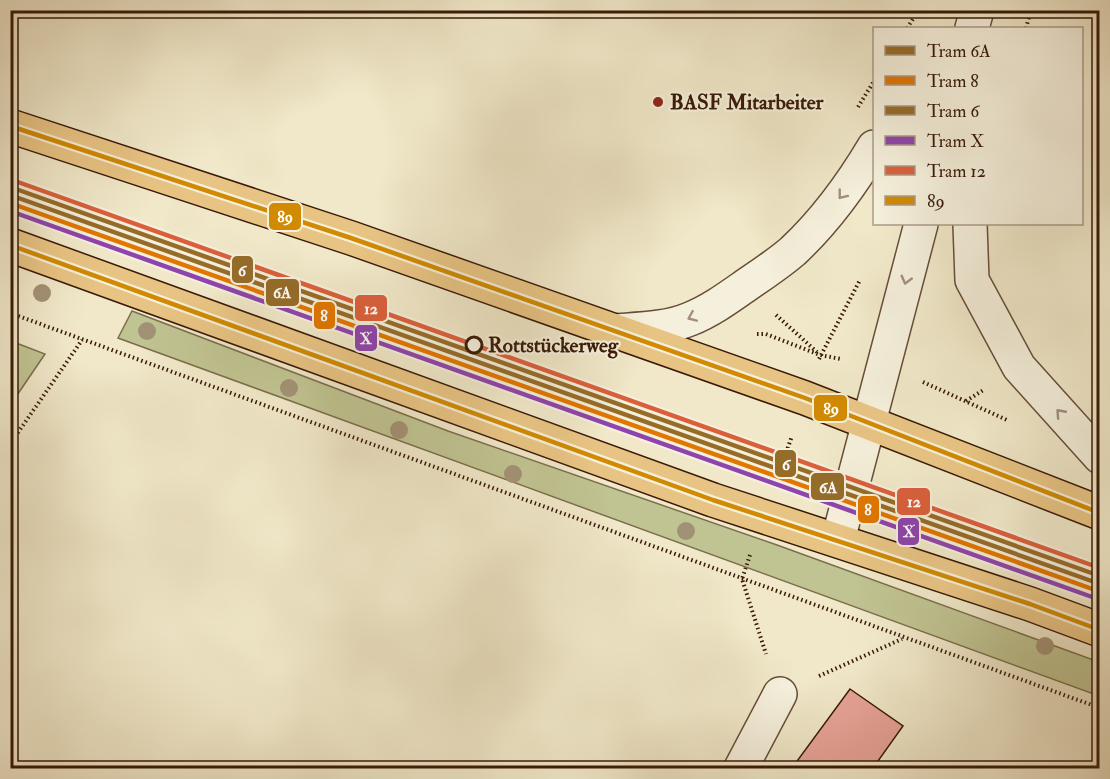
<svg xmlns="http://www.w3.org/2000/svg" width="1110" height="779" font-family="'IM FELL Double Pica',serif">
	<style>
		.green { fill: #c0c492; stroke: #7c6e4c; stroke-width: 1.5 }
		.building { fill: #e6a397; stroke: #391907; stroke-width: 1.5 }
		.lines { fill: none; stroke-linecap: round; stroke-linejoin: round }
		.street-casing { stroke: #674d38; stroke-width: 36 }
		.primary-casing { stroke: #391907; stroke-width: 36 }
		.path { stroke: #391907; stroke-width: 4; stroke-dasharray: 1.5 3; stroke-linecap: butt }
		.street { stroke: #f5f0dc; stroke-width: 33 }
		.primary { stroke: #e8c484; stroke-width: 33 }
		.bus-1-casing { stroke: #f5f0dc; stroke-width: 9 }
		.bus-1 { stroke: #d18a01; stroke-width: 4.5 }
		.tram-1-casing { stroke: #f5f0dc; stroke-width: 9 }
		.tram-2-casing { stroke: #f5f0dc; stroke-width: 9 }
		.tram-3-casing { stroke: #f5f0dc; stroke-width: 9 }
		.tram-4-casing { stroke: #f5f0dc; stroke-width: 9 }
		.tram-5-casing { stroke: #f5f0dc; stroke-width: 9 }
		.tram-1 { stroke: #966c29; stroke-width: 4.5 }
		.tram-2 { stroke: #e17600; stroke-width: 4.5 }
		.tram-3 { stroke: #966c29; stroke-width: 4.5 }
		.tram-4 { stroke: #8e44ad; stroke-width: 4.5 }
		.tram-5 { stroke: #da603b; stroke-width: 4.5 }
		.tree { fill: #a29275 }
		.oneway { stroke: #a08f7c }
		.poi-dot { fill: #8f2418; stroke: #f5f0dc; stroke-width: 2 }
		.stop-dot { fill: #f5f0dc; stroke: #391907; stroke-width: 3 }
		.labels { text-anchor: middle; stroke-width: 4.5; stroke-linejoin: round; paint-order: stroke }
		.poi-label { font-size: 21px; font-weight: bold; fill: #391907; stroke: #f5f0dc; text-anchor: start }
		.stop-label { font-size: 21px; font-weight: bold; fill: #391907; stroke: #f5f0dc; text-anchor: start }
		.line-badge { stroke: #f5f0dc; stroke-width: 2 }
		.badge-label { font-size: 16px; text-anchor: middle; font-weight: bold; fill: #fff }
	</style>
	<rect width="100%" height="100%" fill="#f0e8c9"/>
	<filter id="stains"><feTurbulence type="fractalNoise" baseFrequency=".00333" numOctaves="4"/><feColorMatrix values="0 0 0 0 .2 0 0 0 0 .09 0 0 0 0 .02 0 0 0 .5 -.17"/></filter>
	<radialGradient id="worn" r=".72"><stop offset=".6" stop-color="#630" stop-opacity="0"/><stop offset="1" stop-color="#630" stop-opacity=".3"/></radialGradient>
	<path class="green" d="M 132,311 L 448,431 L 777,545 L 1099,662 L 1099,696 L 118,338 Z
		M 11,341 L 45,354 L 11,404 L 10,341 Z"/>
	<path class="building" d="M 850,689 L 903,726 L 873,768 L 792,768 Z"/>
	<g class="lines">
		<g class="street-casing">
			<path id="street" d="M 972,28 L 977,10
				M 970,224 L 972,280 L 1019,367 L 1100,457
				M 613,331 C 639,329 666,329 690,319 C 710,311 728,298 745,286 C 761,275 778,264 793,251 C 825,221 852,184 874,147
				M 838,540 L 921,224
				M 741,768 L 780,694"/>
		</g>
		<g class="primary-casing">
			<path id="primary" d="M 10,126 L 351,238 L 805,398 L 1100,513
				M 10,245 L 713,500 L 1030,604 L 1100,630"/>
		</g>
		<path class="path" d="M 907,28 L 919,10
			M 1026,28 L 1031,10
			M 858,107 L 874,81
			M 10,313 L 1100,708
			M 776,315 L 817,352
			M 757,334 L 766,334 L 820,355 L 841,359
			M 819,359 L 860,280
			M 923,382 L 1007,420
			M 966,401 L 985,389
			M 10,444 L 82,340
			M 777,478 L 792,436
			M 750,555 L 742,579 L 766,654
			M 819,676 L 902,639"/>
		<use href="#street" class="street"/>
		<use href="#primary" class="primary"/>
		<g class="bus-1-casing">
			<path id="bus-1" d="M 10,126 L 351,238 L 805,398 L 1100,513
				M 10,245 L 713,500 L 1030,604 L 1100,630"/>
		</g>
		<use href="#bus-1" class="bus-1"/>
		<g class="tram-1-casing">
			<path id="tram-1" d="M 10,195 L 1100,584"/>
		</g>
		<g class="tram-2-casing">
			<path id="tram-2" d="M 10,203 L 1098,591"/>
		</g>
		<g class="tram-3-casing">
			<path id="tram-3" d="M 13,188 L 1100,576"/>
		</g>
		<g class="tram-4-casing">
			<path id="tram-4" d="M 10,211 L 1095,598"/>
		</g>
		<g class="tram-5-casing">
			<path id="tram-5" d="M 15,181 L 1100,568"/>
		</g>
		<use href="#tram-1" class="tram-1"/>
		<use href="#tram-2" class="tram-2"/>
		<use href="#tram-3" class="tram-3"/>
		<use href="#tram-4" class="tram-4"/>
		<use href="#tram-5" class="tram-5"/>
	</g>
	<g class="tree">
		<circle cx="42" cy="293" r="9"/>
		<circle cx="147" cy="331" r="9"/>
		<circle cx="289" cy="388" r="9"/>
		<circle cx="399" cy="430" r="9"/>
		<circle cx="513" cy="474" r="9"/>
		<circle cx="686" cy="531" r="9"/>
		<circle cx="1045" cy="646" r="9"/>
	</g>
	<defs><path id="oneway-chevron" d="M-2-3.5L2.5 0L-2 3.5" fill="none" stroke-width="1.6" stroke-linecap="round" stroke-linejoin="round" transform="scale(1.5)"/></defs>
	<g class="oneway">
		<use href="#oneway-chevron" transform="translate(842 195) rotate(128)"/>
		<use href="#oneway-chevron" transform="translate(906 280) rotate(105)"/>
		<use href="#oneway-chevron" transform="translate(692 317) rotate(157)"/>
		<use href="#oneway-chevron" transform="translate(1060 413) rotate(-132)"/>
	</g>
	<circle class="poi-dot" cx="658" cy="102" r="6"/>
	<circle class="stop-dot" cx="474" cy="345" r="8"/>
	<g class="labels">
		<g class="poi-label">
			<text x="670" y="109">BASF Mitarbeiter</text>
		</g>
		<g class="stop-label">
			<text x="488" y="352">Rottstückerweg</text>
		</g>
	</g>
	<g class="line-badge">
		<rect x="268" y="202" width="34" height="29" rx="6" fill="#d18a01"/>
		<rect x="231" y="255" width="23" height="29" rx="6" fill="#966c29"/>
		<rect x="265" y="278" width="35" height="29" rx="6" fill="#966c29"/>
		<rect x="354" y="294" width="34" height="28" rx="6" fill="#da603b"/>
		<rect x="313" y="301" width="23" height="29" rx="6" fill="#e17600"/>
		<rect x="354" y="324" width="24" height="28" rx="6" fill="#8e44ad"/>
		<rect x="813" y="394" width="35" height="28" rx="6" fill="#d18a01"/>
		<rect x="774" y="449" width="23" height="29" rx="6" fill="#966c29"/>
		<rect x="810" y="472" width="35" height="29" rx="6" fill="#966c29"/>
		<rect x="896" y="487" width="35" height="29" rx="6" fill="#da603b"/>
		<rect x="857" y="495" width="23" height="29" rx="6" fill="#e17600"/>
		<rect x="897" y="517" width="23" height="29" rx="6" fill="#8e44ad"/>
	</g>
	<g class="badge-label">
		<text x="285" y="222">89</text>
		<text x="242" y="276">6</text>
		<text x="282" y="298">6A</text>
		<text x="371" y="314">12</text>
		<text x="324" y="321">8</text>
		<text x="366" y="344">X</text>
		<text x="831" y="414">89</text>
		<text x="786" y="470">6</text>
		<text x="828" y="493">6A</text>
		<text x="914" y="507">12</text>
		<text x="868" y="515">8</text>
		<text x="909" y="537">X</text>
	</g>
	<rect width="1110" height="779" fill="none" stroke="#f0e8c9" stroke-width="36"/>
	<rect x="12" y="12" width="1086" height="755" fill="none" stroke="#391907" stroke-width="3"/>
	<rect x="18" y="18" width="1074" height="743" fill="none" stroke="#391907" stroke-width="1.5"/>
	<rect x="873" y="27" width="210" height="198" fill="#f5f0dc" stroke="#aa9a87" stroke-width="1.5"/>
	<rect x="885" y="46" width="30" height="9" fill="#966c29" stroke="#aa9a87" stroke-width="1.5"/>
	<text x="927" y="57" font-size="18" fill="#391907">Tram 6A</text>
	<rect x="885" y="76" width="30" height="9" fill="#e17600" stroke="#aa9a87" stroke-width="1.5"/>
	<text x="927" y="87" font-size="18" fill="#391907">Tram 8</text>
	<rect x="885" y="106" width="30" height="9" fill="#966c29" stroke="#aa9a87" stroke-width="1.5"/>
	<text x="927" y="117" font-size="18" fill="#391907">Tram 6</text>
	<rect x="885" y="136" width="30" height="9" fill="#8e44ad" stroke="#aa9a87" stroke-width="1.5"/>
	<text x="927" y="147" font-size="18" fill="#391907">Tram X</text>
	<rect x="885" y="166" width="30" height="9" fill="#da603b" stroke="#aa9a87" stroke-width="1.5"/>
	<text x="927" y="177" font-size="18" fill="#391907">Tram 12</text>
	<rect x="885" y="196" width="30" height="9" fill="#d18a01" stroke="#aa9a87" stroke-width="1.5"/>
	<text x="927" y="207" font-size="18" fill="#391907">89</text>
	<rect width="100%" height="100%" filter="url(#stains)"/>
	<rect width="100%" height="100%" fill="url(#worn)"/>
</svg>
